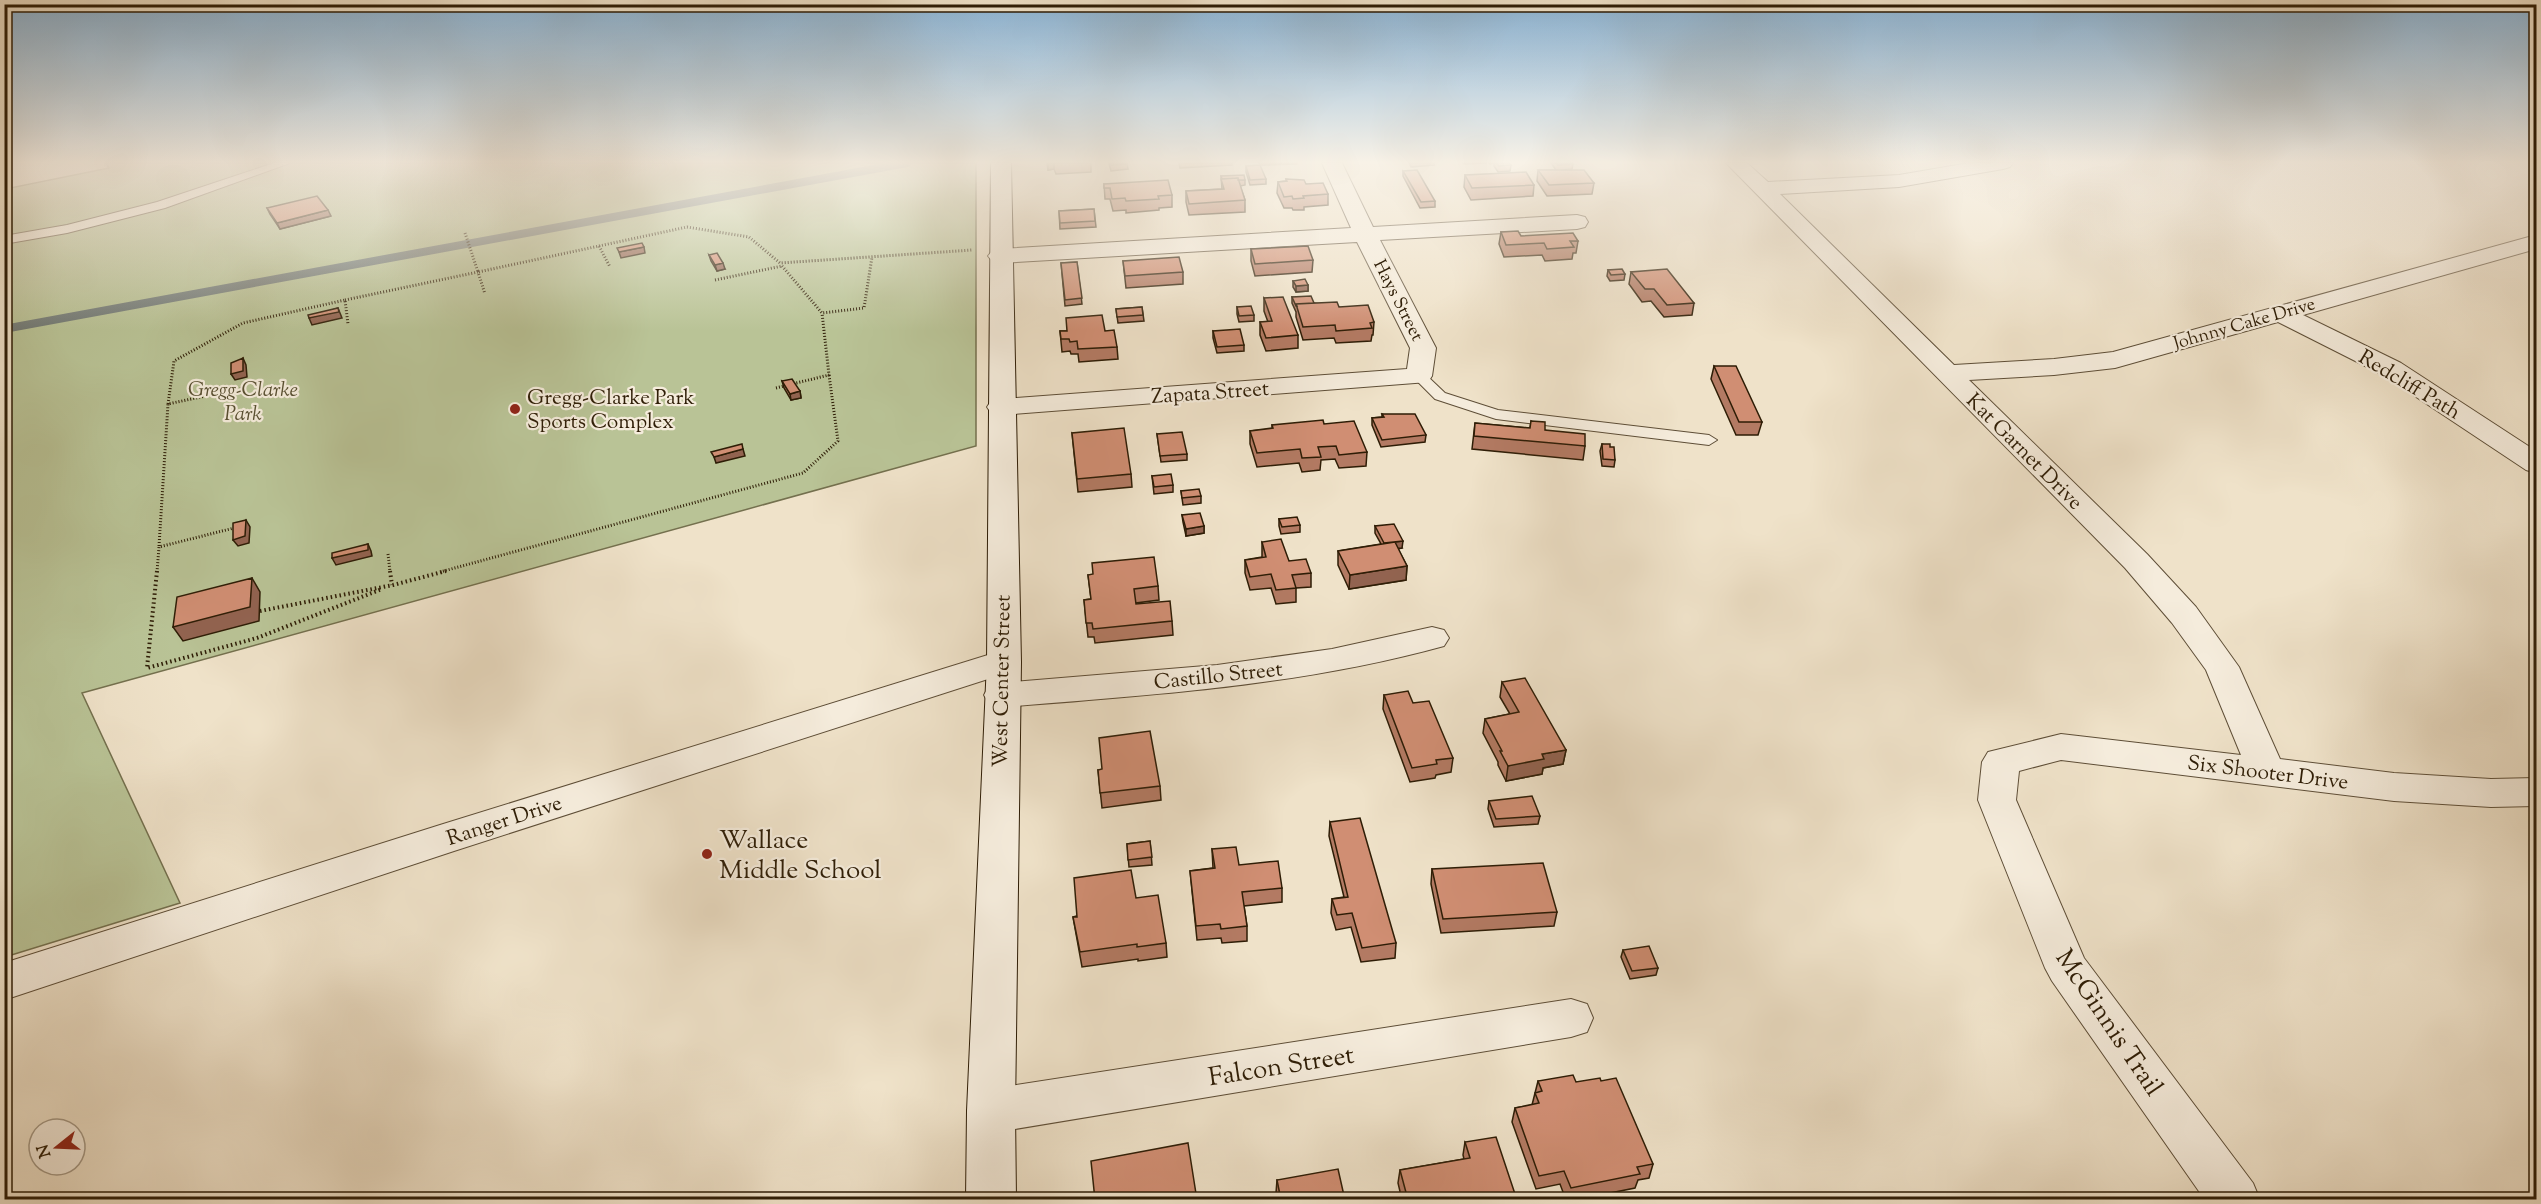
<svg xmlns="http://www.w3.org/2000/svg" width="2541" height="1204" font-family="'Sorts Mill Goudy',serif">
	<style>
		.green { fill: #b9c396; stroke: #74704e; stroke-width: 1.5 }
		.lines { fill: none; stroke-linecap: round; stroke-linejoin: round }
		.stream { stroke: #727b77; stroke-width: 8 }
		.lane-casing { stroke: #5e4e37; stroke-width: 2 }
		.street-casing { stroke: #5e4e37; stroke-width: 2 }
		.secondary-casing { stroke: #2e1d06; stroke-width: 2 }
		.path-far1 { stroke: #2e1d06; stroke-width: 3; stroke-dasharray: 1 2; stroke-linecap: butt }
		.path { stroke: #2e1d06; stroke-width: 4; stroke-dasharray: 1.5 3; stroke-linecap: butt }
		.lane { fill: #f5ecdc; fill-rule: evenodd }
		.street { fill: #f5ecdc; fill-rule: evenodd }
		.secondary { fill: #f5ecdc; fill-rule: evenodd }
		.wall { fill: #b37a63; stroke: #2e1d06; stroke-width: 1.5 }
		.shaded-wall { fill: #926350; stroke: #2e1d06; stroke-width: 1.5 }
		.building { fill: #d08e73; stroke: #2e1d06; stroke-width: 1.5 }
		.poi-dot { fill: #8f2418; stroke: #f5ecdc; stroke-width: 2 }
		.labels { text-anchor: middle; stroke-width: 4.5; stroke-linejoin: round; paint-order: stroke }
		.far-street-label { font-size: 18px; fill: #2e1d06; stroke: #f5ecdc }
		.street-label { font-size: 21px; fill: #2e1d06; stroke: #f5ecdc }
		.park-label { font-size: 21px; font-style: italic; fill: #584f31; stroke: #f5ecdc }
		.poi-label { font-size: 21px; fill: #2e1d06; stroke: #f5ecdc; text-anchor: start }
		.near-poi-label { font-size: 26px; fill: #2e1d06; stroke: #f5ecdc; text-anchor: start }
		.near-street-label { font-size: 26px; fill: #2e1d06; stroke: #f5ecdc }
	</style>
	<rect width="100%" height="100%" fill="#efe2c9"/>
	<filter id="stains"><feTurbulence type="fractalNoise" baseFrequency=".00333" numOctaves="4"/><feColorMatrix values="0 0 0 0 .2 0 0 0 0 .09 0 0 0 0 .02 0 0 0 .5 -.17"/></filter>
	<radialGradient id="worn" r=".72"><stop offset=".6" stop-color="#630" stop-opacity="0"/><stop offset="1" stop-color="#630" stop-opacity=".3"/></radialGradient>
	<path class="green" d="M 106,163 L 976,163 L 976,446 L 82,693 L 180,903 L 5,957 L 5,189 L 109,168 Z"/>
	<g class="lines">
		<path class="stream" d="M 4,329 L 907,163"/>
		<g class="lane-casing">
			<path id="lane" d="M 274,163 L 290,163 L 165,208 L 67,233 L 4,244 L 4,236 L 67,225 L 157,202 Z
				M 1419,372 L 1424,373 L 1445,393 L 1498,410 L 1709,435 L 1717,440 L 1709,445 L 1496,419 L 1435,399 L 1412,376 Z"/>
		</g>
		<g class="street-casing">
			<path id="street" d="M 1322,163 L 1342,163 L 1373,227 L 1577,215 L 1585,217 L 1588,222 L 1585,227 L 1577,229 L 1380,240 L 1436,348 L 1432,376 L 1428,382 L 1001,415 L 991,413 L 987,407 L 991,401 L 1001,399 L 1407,369 L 1410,348 L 1357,242 L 1000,263 L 992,261 L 988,256 L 992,251 L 1000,249 L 1351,228 Z
				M 1726,163 L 1747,163 L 1768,182 L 1899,175 L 1969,163 L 2013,163 L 2010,167 L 2003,169 L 1899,187 L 1780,194 L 1954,365 L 2054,359 L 2113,352 L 2536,235 L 2536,249 L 2303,315 L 2401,363 L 2536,451 L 2536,473 L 2526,470 L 2383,375 L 2278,322 L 2115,368 L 2054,375 L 1969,380 L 2147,554 L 2196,607 L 2239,667 L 2280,759 L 2394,773 L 2491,779 L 2536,778 L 2536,806 L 2491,807 L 2394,801 L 2061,760 L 2019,771 L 2016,800 L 2084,958 L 2253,1183 L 2260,1200 L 2205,1200 L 2052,981 L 2045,968 L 1978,800 L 1982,762 L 1988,752 L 2061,734 L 2241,755 L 2206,670 L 2172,623 L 2125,568 Z
				M 1432,627 L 1444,630 L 1449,638 L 1444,646 C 1299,686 1151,695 1002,707 L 989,704 L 984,695 L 989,686 L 1002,683 L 1217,665 L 1332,649 Z
				M 1004,650 L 1016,654 L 1021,662 L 1016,670 L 454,851 L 4,1000 L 4,963 L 440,825 Z
				M 1571,999 L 1587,1004 L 1593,1018 L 1587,1032 L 1571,1037 L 991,1133 L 974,1126 L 967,1111 L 974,1096 L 991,1089 Z"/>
		</g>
		<g class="secondary-casing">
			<path id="secondary" d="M 991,163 L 1011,163 L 1021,662 L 1015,1111 L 1016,1200 L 966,1200 L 967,1111 L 987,662 Z"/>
		</g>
		<path class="path-far1" d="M 465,233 L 478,272 L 599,246 L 610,267
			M 599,246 L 687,227 L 749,237 L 780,263 L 972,250
			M 782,266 L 822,313 L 864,308 L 872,257
			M 715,280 L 782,266
			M 345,300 L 478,272 L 485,294
			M 776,388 L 829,375 L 822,313
			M 168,404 L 174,361 L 243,323 L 345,300 L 348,324
			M 159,546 L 168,404 L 242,388
			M 388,554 L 390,572
			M 157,572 L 159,547 L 238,527
			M 440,572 L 803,473 L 838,441 L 829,375"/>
		<path class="path" d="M 157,571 L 147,668 L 257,638 L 382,589
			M 390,571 L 392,585
			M 260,611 L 393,585 L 446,571"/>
		<use href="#lane" class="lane"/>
		<use href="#street" class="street"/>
		<use href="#secondary" class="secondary"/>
	</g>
	<path class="wall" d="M 1047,163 L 1091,163 L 1091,172 L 1056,174 L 1054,169 L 1048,170 Z
		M 1109,163 L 1127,163 L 1128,169 L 1111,171 Z
		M 1179,163 L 1232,163 L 1232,165 L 1180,168 Z
		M 1259,163 L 1297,163 L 1297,164 L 1260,165 Z
		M 1409,163 L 1434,163 L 1434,165 L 1411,167 Z
		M 1463,163 L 1487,163 L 1464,164 Z
		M 1489,163 L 1509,163 L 1511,165 L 1510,171 L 1498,172 L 1494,166 L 1494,163 L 1490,164 Z
		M 1551,163 L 1572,163 L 1573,164 L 1572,169 L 1563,170 L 1594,183 L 1592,194 L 1547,196 L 1537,181 L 1538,170 L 1556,170 Z
		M 1246,166 L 1266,179 L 1266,184 L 1250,185 L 1246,172 Z
		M 1403,171 L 1435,201 L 1435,207 L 1420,208 L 1403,176 Z
		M 1465,175 L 1534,185 L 1533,196 L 1471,200 L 1464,187 Z
		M 1221,176 L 1245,180 L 1245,185 L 1240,186 L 1245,200 L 1245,212 L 1189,215 L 1186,202 L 1186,191 L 1222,189 Z
		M 1286,179 L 1306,184 L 1328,194 L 1328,205 L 1304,207 L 1304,210 L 1293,210 L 1292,208 L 1284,208 L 1277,193 L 1278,182 L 1286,181 Z
		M 1104,184 L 1172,195 L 1172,207 L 1159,208 L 1159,210 L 1126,213 L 1126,210 L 1113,211 L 1110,199 L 1105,199 Z
		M 267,208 L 331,216 L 280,229 L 270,214 Z
		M 1094,209 L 1096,227 L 1060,229 L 1059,211 Z
		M 1501,232 L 1521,236 L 1578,241 L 1576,253 L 1573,253 L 1572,259 L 1545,261 L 1542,255 L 1504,257 L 1499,244 Z
		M 1251,249 L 1313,260 L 1312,272 L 1255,276 L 1251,261 Z
		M 709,255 L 725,269 L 717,271 L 711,261 Z
		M 1123,261 L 1183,272 L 1183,284 L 1126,288 Z
		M 1077,262 L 1082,304 L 1065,306 L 1061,263 Z
		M 1608,270 L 1625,274 L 1624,280 L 1610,281 L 1607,276 Z
		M 1631,272 L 1694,303 L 1692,315 L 1664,317 L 1651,301 L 1642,302 L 1629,284 Z
		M 1293,281 L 1308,285 L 1308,291 L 1296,292 L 1293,287 Z
		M 1292,297 L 1314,303 L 1339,307 L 1374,322 L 1373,335 L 1372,335 L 1371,341 L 1336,343 L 1334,338 L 1303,340 L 1296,317 L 1296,312 L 1292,303 Z
		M 1264,298 L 1298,335 L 1298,348 L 1266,351 L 1260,335 L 1260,322 L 1268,322 L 1264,311 Z
		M 1142,307 L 1144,321 L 1118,323 L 1116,309 Z
		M 1237,307 L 1254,315 L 1254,321 L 1239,322 L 1237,314 Z
		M 1060,331 L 1105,331 L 1117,347 L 1118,359 L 1079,362 L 1078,354 L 1071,354 L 1070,351 L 1062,352 Z
		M 1213,331 L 1244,345 L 1244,351 L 1217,353 L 1213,338 Z
		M 1714,366 L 1762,422 L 1758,435 L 1736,435 L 1711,379 Z
		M 782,381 L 800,391 L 801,398 L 791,400 L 784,388 Z
		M 1382,414 L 1426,435 L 1425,442 L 1381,447 L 1372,425 L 1372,418 L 1382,417 Z
		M 1531,421 L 1545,430 L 1585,446 L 1583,460 L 1472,449 L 1475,423 L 1530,428 Z
		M 1324,424 L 1367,452 L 1366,466 L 1339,468 L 1335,459 L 1321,460 L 1320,470 L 1302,472 L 1299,463 L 1257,467 L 1250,444 L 1250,431 L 1272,429 L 1272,425 Z
		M 1072,433 L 1131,474 L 1132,487 L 1078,492 Z
		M 1157,434 L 1187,454 L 1187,460 L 1161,462 Z
		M 1602,444 L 1610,447 L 1615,460 L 1614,467 L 1602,466 L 1600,451 Z
		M 1152,476 L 1173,485 L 1173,492 L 1154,494 Z
		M 1181,491 L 1201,496 L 1201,503 L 1183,505 Z
		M 1182,515 L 1204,526 L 1204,533 L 1186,536 L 1183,522 Z
		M 1279,519 L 1300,525 L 1300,532 L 1281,534 L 1279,526 Z
		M 1375,526 L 1402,548 L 1398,549 L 1407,566 L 1406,580 L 1349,589 L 1338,565 L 1338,551 L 1381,544 L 1375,533 Z
		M 1262,542 L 1289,561 L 1311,573 L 1311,587 L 1296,588 L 1296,602 L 1276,604 L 1271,588 L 1250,590 L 1245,573 L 1245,560 L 1262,557 Z
		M 1088,575 L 1158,586 L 1159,600 L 1136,603 L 1136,604 L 1172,621 L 1173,635 L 1095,643 L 1094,637 L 1088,637 L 1084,600 L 1091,599 Z
		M 1502,682 L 1566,750 L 1563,764 L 1543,768 L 1542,774 L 1506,781 L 1498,765 L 1498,762 L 1483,733 L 1485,719 L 1510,714 L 1500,697 Z
		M 1384,695 L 1413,703 L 1453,758 L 1451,772 L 1436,775 L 1435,778 L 1410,782 L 1383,709 Z
		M 1098,770 L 1160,786 L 1161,800 L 1102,808 Z
		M 1489,801 L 1540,816 L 1538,824 L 1494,827 L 1488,809 Z
		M 1330,822 L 1396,943 L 1395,958 L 1361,962 L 1351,927 L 1336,930 L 1331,913 L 1332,899 L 1344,897 L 1329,836 Z
		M 1150,841 L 1152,865 L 1129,867 L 1127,844 Z
		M 1212,849 L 1239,865 L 1282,888 L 1282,902 L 1244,906 L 1247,926 L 1247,941 L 1222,943 L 1221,938 L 1197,940 L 1190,871 L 1213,868 Z
		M 1432,869 L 1557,912 L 1554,926 L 1441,933 L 1431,884 Z
		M 1136,898 L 1166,943 L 1167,957 L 1138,961 L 1138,959 L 1082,967 L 1073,917 Z
		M 1623,950 L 1658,968 L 1656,975 L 1630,979 L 1621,957 Z
		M 1538,1081 L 1576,1082 L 1601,1081 L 1653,1164 L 1649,1178 L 1638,1180 L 1635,1188 L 1575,1200 L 1566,1200 L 1560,1184 L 1536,1189 L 1512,1122 L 1515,1108 L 1532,1105 Z
		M 1465,1142 L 1517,1200 L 1402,1200 L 1398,1183 L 1400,1170 L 1464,1159 L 1463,1155 Z
		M 1277,1180 L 1345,1200 L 1278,1200 L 1276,1193 Z"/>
	<path class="shaded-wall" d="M 1048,163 L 1054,163 L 1054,169 L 1048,170 Z
		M 328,210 L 331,216 L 280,229 L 277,223 Z
		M 644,247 L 645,253 L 621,258 L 619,252 Z
		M 723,263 L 725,269 L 717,271 L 715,265 Z
		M 1308,285 L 1308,291 L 1296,292 L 1296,286 Z
		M 338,308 L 342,318 L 312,325 L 309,318 Z
		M 243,358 L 246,365 L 247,377 L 235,380 L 231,374 Z
		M 800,391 L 801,398 L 791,400 L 790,394 Z
		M 743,449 L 745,456 L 716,463 L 714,457 Z
		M 246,520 L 250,527 L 249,543 L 238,546 L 233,540 Z
		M 1204,526 L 1204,533 L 1186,536 L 1186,529 Z
		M 1403,541 L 1402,548 L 1384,550 L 1384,543 Z
		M 368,544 L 371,551 L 372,556 L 336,565 L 332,558 Z
		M 1407,566 L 1406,580 L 1349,589 L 1350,575 Z
		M 252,578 L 260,592 L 259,621 L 183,641 L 173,627 Z
		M 1566,750 L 1563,764 L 1543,768 L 1542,774 L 1506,781 L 1508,766 L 1542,754 Z"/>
	<path class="building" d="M 1110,163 L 1127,163 L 1127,164 L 1111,165 Z
		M 1496,163 L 1509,163 L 1511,165 L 1499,166 Z
		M 1556,163 L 1572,163 L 1573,164 L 1558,165 Z
		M 1260,165 L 1266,179 L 1250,180 L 1246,166 Z
		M 1417,170 L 1435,201 L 1421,202 L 1403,171 Z
		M 1538,170 L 1584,170 L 1594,183 L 1549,185 Z
		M 1526,172 L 1534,185 L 1472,188 L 1465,175 Z
		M 1244,175 L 1245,180 L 1238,180 L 1238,178 L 1222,179 L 1221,176 Z
		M 1238,178 L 1245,200 L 1189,204 L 1186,191 L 1224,189 L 1221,179 Z
		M 1286,179 L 1304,180 L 1306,184 L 1323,183 L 1328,194 L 1303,196 L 1304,198 L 1293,199 L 1292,196 L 1284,197 L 1278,182 L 1287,181 Z
		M 1168,180 L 1172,195 L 1158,196 L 1159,199 L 1126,201 L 1125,198 L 1112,199 L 1110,188 L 1104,188 L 1104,184 Z
		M 317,196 L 328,210 L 277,223 L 267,208 Z
		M 1094,209 L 1095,221 L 1060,223 L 1059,211 Z
		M 1518,231 L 1521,236 L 1573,233 L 1578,241 L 1570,241 L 1574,247 L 1547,249 L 1544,243 L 1506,245 L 1501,232 Z
		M 642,243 L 644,247 L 619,252 L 617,248 Z
		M 1308,246 L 1313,260 L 1255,264 L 1251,249 Z
		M 717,253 L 723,263 L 715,265 L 709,255 Z
		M 1179,257 L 1183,272 L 1125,276 L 1123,261 Z
		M 1077,262 L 1082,298 L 1065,300 L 1061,263 Z
		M 1622,269 L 1625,274 L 1611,275 L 1608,270 Z
		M 1667,269 L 1694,303 L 1667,305 L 1654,289 L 1645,289 L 1631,272 Z
		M 1305,279 L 1308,285 L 1296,286 L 1293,281 Z
		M 1311,296 L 1314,303 L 1296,304 L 1297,306 L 1296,306 L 1292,297 Z
		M 1283,297 L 1298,335 L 1266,338 L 1260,322 L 1272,321 L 1264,298 Z
		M 1337,302 L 1339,307 L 1368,305 L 1374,322 L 1370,323 L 1372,328 L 1336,331 L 1335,325 L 1303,327 L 1296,304 Z
		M 1251,306 L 1254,315 L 1239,316 L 1237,307 Z
		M 1142,307 L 1143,315 L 1117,317 L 1116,309 Z
		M 338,308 L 339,312 L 309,318 L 308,315 Z
		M 1102,315 L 1105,331 L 1114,330 L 1117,347 L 1078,349 L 1077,341 L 1070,342 L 1069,339 L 1061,339 L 1060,331 L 1067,331 L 1066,318 Z
		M 1240,329 L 1244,345 L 1217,347 L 1213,331 Z
		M 243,358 L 243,371 L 231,374 L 231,363 Z
		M 1714,366 L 1736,366 L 1762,422 L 1739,422 Z
		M 792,379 L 800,391 L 790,394 L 782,381 Z
		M 1382,414 L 1415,414 L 1426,435 L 1382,440 L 1372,418 L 1384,417 Z
		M 1323,420 L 1324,424 L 1354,421 L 1367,452 L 1339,455 L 1336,446 L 1318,447 L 1321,457 L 1302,458 L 1300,449 L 1257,453 L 1250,431 L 1273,428 L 1272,425 Z
		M 1531,421 L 1545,422 L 1545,430 L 1585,434 L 1585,446 L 1474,436 L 1475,423 L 1530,428 Z
		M 1124,428 L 1131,474 L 1077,479 L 1072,433 Z
		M 1182,432 L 1187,454 L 1160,456 L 1157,434 Z
		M 742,444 L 743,449 L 714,457 L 711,452 Z
		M 1602,444 L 1610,444 L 1610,447 L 1614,447 L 1615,460 L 1603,459 Z
		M 1171,474 L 1173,485 L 1154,487 L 1152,476 Z
		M 1199,489 L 1201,496 L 1182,498 L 1181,491 Z
		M 1200,513 L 1204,526 L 1186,529 L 1182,515 Z
		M 1297,517 L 1300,525 L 1282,527 L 1279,519 Z
		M 246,520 L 245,536 L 233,540 L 233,523 Z
		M 1394,524 L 1403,541 L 1384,543 L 1375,526 Z
		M 1281,539 L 1289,561 L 1306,559 L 1311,573 L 1292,575 L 1296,588 L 1276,590 L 1271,574 L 1250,577 L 1245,560 L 1266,557 L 1262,542 Z
		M 1395,542 L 1407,566 L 1350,575 L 1338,551 Z
		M 368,544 L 368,550 L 332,558 L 332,553 Z
		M 1154,557 L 1158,586 L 1134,589 L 1136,604 L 1170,601 L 1172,621 L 1093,629 L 1092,623 L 1086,623 L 1084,600 L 1091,599 L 1088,575 L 1093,574 L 1092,563 Z
		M 252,578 L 250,607 L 173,627 L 177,597 Z
		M 1525,678 L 1566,750 L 1542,754 L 1544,759 L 1508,766 L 1500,751 L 1502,751 L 1485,719 L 1519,712 L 1502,682 Z
		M 1408,691 L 1413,703 L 1429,701 L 1453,758 L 1436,760 L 1437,764 L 1412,768 L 1384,695 Z
		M 1150,731 L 1160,786 L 1100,793 L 1098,770 L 1102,769 L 1099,738 Z
		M 1532,796 L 1540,816 L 1496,819 L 1489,801 Z
		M 1360,818 L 1396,943 L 1362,948 L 1352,913 L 1337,915 L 1332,899 L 1348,897 L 1330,822 Z
		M 1150,841 L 1152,857 L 1128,860 L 1127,844 Z
		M 1236,847 L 1239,865 L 1278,861 L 1282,888 L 1242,892 L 1247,926 L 1221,929 L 1220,924 L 1196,926 L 1190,871 L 1215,868 L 1212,849 Z
		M 1543,863 L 1557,912 L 1443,919 L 1432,869 Z
		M 1131,870 L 1136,898 L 1158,895 L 1166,943 L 1137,947 L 1137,944 L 1080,952 L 1073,917 L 1077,917 L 1074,878 Z
		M 1649,946 L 1658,968 L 1632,971 L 1623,950 Z
		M 1573,1075 L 1576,1082 L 1600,1078 L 1601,1081 L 1616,1078 L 1653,1164 L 1637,1167 L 1640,1174 L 1571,1188 L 1564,1171 L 1539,1176 L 1515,1108 L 1539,1103 L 1535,1093 L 1542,1091 L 1538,1081 Z
		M 1496,1137 L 1517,1200 L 1408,1200 L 1400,1170 L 1470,1158 L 1465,1142 Z
		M 1188,1143 L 1197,1200 L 1095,1200 L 1091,1161 Z
		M 1338,1169 L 1345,1200 L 1281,1200 L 1277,1180 Z"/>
	<linearGradient id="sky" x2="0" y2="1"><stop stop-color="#8bb6d9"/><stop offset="0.49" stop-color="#f8f2e7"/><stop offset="1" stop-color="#f8f2e7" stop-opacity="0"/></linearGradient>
	<rect width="2541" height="331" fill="url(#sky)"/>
	<g class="poi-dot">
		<circle cx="515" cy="409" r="6"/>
		<circle cx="707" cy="854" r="6"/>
	</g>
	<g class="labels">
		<g class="far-street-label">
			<text transform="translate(1399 300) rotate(63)" y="6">Hays Street</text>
			<text transform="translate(2244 323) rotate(-16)" y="6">Johnny Cake Drive</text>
		</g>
		<g class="street-label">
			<text transform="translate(2410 384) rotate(31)" y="7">Redcliff Path</text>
			<text transform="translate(1210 392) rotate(-4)" y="7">Zapata Street</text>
			<text transform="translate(2025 451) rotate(45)" y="7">Kat Garnet Drive</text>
			<text transform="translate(1218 675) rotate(-6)" y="7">Castillo Street</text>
			<text transform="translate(1001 681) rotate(-89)" y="7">West Center Street</text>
			<text transform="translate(2268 772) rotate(7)" y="7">Six Shooter Drive</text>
			<text transform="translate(504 820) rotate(-18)" y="7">Ranger Drive</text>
		</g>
		<g class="park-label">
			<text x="243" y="396">Gregg-Clarke<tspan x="243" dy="24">Park</tspan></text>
		</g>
		<g class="poi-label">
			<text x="527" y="404">Gregg-Clarke Park<tspan x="527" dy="24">Sports Complex</tspan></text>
		</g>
		<g class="near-poi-label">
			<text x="719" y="848">Wallace<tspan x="719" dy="30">Middle School</tspan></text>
		</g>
		<g class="near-street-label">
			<text transform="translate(2110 1022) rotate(56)" y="9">McGinnis Trail</text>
			<text transform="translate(1281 1065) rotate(-9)" y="9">Falcon Street</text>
		</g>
	</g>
	<rect width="2541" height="1204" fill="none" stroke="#efe2c9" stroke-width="24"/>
	<rect x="6" y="6" width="2529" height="1192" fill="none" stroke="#2e1d06" stroke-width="3"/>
	<rect x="12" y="12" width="2517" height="1180" fill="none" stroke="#2e1d06" stroke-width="1.5"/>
	<g transform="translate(57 1147) rotate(252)"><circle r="28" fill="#f5ecdc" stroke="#a59986" stroke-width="1.5"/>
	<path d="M0-4.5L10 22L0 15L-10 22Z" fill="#8f2418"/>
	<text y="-9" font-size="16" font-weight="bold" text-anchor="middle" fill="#2e1d06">N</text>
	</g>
	<rect width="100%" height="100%" filter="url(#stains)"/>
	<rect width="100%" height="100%" fill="url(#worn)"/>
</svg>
